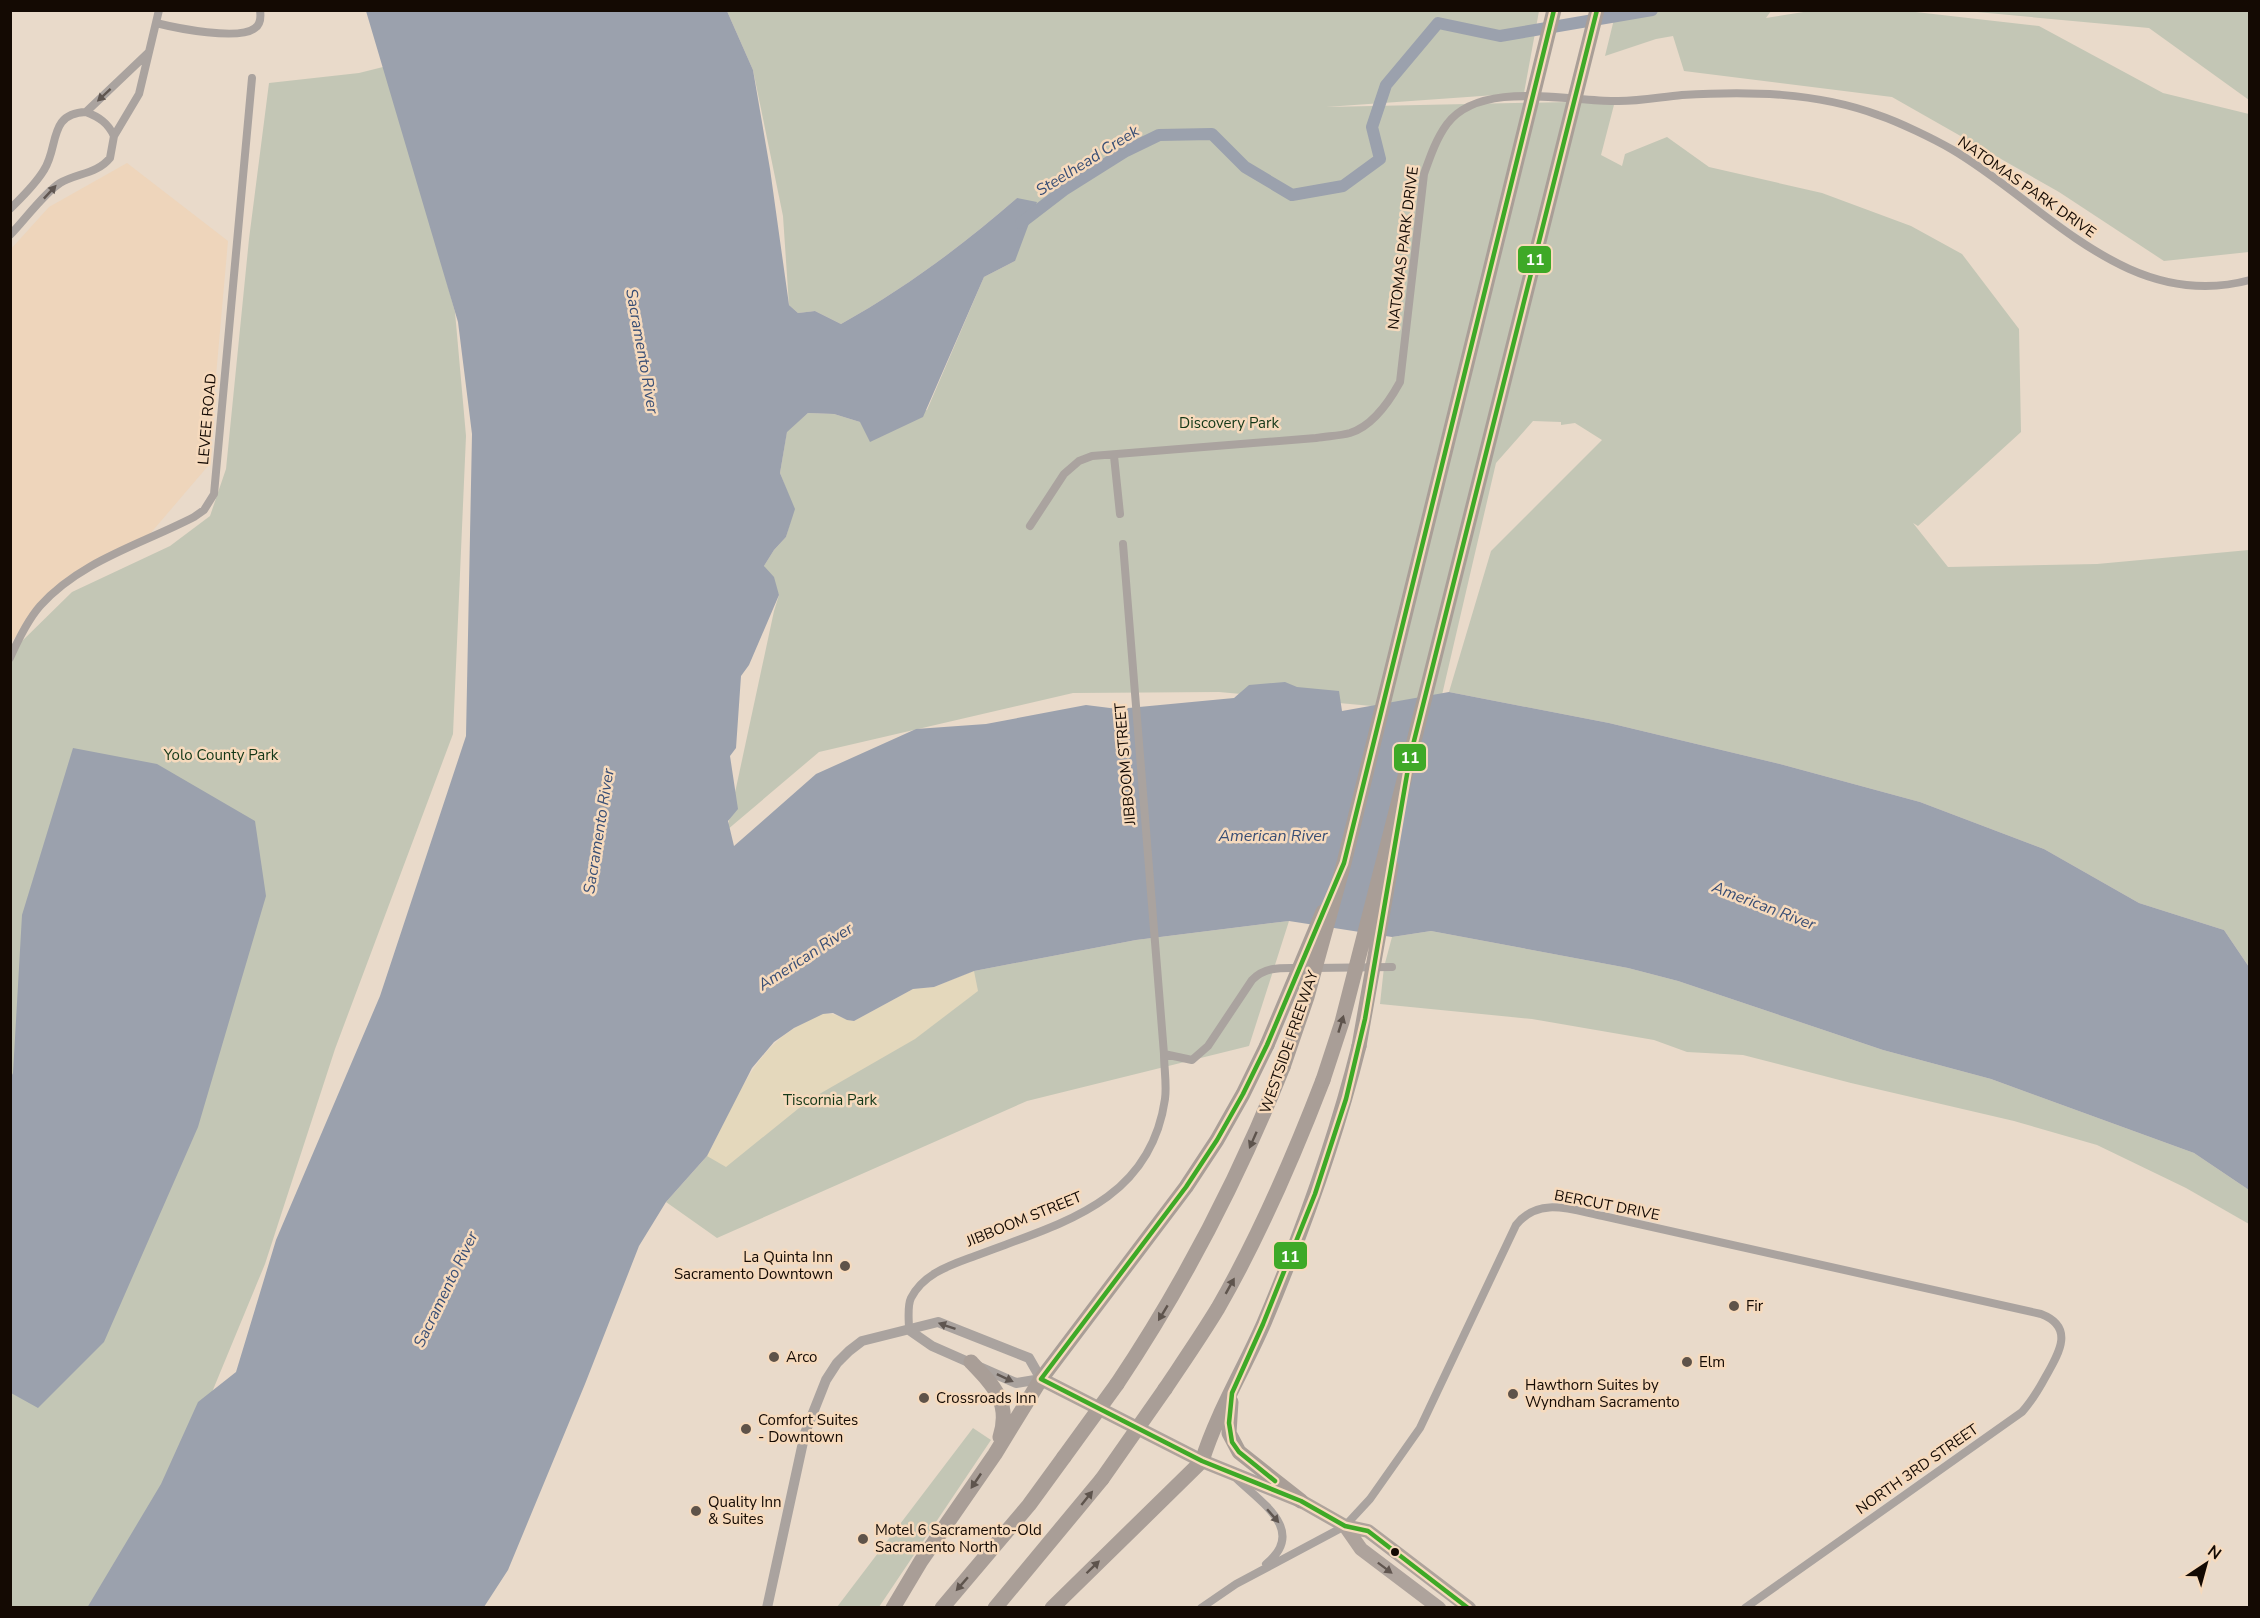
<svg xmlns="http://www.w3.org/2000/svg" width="2260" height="1618" font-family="'Nunito Sans',sans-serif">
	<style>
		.built { fill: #eed5bb }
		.green { fill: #c3c6b5 }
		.sand { fill: #e4d8bc }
		.water { fill: #9ba1ad }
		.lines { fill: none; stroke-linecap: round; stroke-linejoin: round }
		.canal { stroke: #9ba1ad; stroke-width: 12 }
		.minor { stroke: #aaa39f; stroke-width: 8 }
		.tertiary { stroke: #aaa39f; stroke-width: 10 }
		.primary { stroke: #aea39c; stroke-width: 14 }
		.motorway { stroke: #a99e97; stroke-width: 15 }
		.motorway-bridge { stroke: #a99e97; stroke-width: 15 }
		.bus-1-casing { stroke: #f6dabd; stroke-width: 9 }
		.bus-1 { stroke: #3ea927; stroke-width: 4.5 }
		.oneway { fill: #5f5651 }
		.oneway2 { fill: #5e544d }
		.oneway3 { fill: #615650 }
		.poi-dot { fill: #5f5349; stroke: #f6dabd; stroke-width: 2 }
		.bus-dot { fill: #140a03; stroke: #f6dabd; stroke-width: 2 }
		.labels { text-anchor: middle; stroke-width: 5; stroke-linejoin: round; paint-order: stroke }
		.street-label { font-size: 15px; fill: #140a03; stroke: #f6dabd }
		.park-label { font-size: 15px; fill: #133717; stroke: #f6dabd }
		.poi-label { font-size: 15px; fill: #140a03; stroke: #f6dabd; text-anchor: start }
		.water-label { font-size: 16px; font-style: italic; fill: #384e75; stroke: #f6dabd }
		.line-badge { stroke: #f6dabd; stroke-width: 2 }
		.badge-label { font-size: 16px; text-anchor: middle; font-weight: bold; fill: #fff }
	</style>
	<rect width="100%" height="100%" fill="#e9daca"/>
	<path class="built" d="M 127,163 L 228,241 L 208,466 L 149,535 L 70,575 L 11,642 L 11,249 L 49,207 Z"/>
	<path class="green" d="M 727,11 L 1539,11 L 1524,93 L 1326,107 L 1615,101 L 1601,155 L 1622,166 L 1625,154 L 1667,137 L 1709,167 L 1822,193 L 1911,226 L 1962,254 L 2019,329 L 2021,432 L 1918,526 L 1913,523 L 1948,567 L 2097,564 L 2249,550 L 2249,967 L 2224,930 L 2139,903 L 2044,849 L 1920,802 L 1780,764 L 1609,723 L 1449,692 L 1491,551 L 1602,440 L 1575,423 L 1561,425 L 1561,422 L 1533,421 L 1496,463 L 1438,712 L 1219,692 L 1073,693 L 819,752 L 727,830 L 774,611 L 779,595 L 764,566 L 774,550 L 786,537 L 794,509 L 780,473 L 787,431 L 808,413 L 834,414 L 860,422 L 927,410 L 984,277 L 1015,261 L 1017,198 C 962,246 904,289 841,324 L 815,311 L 798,313 L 789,305 L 783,216 L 753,70 Z
		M 1907,11 L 2039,26 L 2163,93 L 2249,114 L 2249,252 L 2164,261 L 2059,192 L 1892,97 L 1684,71 L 1673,36 L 1656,39 L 1605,56 L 1616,11 L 1771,11 L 1766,18 L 1810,11 Z
		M 1966,11 L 2249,11 L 2249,100 L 2149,28 Z
		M 387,66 L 455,312 L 466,436 L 453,734 L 335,1049 L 265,1264 L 172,1489 L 118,1607 L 11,1608 L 11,643 L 18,645 L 72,592 L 170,546 L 210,516 L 226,469 L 249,239 L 269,83 L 359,73 Z
		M 1289,921 L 1249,1046 L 1027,1101 L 717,1238 L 666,1202 L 707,1156 L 721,1131 L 943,984 L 974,971 L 1136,940 Z
		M 1431,931 L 1628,968 L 1678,981 L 1883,1050 L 1991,1079 L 2194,1153 L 2249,1190 L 2249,1224 L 2186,1188 L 2097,1145 L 2014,1121 L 1851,1083 L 1743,1055 L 1687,1052 L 1654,1040 L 1532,1019 L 1380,1004 L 1384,967 L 1392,937 Z
		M 973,1428 L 991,1440 L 879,1607 L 837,1607 Z"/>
	<path class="sand" d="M 974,971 L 978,991 L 915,1039 L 809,1100 L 726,1167 L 707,1156 C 734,1106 752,1047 806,1022 C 812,1019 817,1015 823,1014 C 835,1011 842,1020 854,1021 L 913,989 L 934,987 Z"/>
	<path class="water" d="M 366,11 L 727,11 L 753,70 L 770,169 L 789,305 L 798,313 L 815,311 L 841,324 C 904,289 962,246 1017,198 L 1037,202 L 1015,261 L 984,277 L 923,417 L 870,442 L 860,422 L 834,414 L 808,413 L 787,432 L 780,473 L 795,509 L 786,537 L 774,550 L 764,566 L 774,577 L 779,595 L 749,665 L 741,676 L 736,748 L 730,756 L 738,809 L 728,821 L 734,846 L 816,774 L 916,729 L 986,724 L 1086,705 L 1118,709 L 1234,698 L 1249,685 L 1285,682 L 1297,687 L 1339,691 L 1342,711 L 1449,692 L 1609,723 L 1780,764 L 1920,802 L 2044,849 L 2139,903 L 2224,930 L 2249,967 L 2249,1190 L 2194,1153 L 1991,1079 L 1883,1050 L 1678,981 L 1628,968 L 1431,931 L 1392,937 L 1289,921 L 1136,940 L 974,971 L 934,987 L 913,989 L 854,1021 L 847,1020 L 833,1013 L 823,1014 L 794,1028 L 774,1042 L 752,1068 L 707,1156 L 666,1202 L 639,1246 L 585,1384 L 508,1570 L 484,1607 L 87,1608 L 161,1484 L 198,1402 L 236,1372 L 276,1240 L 380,996 L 466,736 L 472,434 L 458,322 Z
		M 73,748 L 157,764 L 255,821 L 266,896 L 198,1127 L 104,1342 L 38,1408 L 11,1393 L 11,1077 L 13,1073 L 22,915 Z"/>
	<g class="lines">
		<path class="canal" d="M 1021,223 L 1064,190 L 1126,151 L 1159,135 L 1212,134 L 1245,167 L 1292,195 L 1343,186 L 1380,159 L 1372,127 L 1386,85 L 1438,23 L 1500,36 L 1652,10"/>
		<path class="minor" d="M 156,23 C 176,28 239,41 255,28 C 261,24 261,17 260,10
			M 86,112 C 99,117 108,123 114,136
			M 10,209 C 22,197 35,185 44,170 C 59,147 48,113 86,112 L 148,53
			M 10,235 C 24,221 44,193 60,183 C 77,173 97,174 110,158 L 114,136 L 139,94 L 159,10
			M 1114,456 L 1120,514
			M 1030,526 L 1064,474 L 1079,461 L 1092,456 L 1316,438 C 1327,436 1339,436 1350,433 C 1373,426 1389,402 1400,382 L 1424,174 C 1430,157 1436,139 1447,124 C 1480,80 1566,101 1614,101 C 1636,102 1660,97 1682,95 C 1748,91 1816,92 1878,115 C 1899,122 1934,139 1953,150 C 2046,205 2128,313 2250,280
			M 10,658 C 18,640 27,621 40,606 C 80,561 142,544 194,517 L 204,510 L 214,494 L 252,78
			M 1314,968 L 1392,967
			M 1164,1054 L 1192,1060 L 1208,1046 L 1252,980 C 1266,966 1282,968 1301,968
			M 909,1330 C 909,1320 907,1306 911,1298 C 924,1273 951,1265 975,1256 C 1058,1224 1150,1204 1165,1099 C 1167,1085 1164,1068 1164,1054 L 1123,544
			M 1237,1479 C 1262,1503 1307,1531 1266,1564
			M 1201,1608 L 1236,1584 L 1345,1526 L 1370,1499 L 1420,1428 L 1516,1225 C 1539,1196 1572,1210 1603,1216 L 2041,1314 C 2075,1327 2059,1353 2046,1376 C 2039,1389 2032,1401 2022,1412 L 1745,1608"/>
		<path class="tertiary" d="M 767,1608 L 805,1433 L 826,1380 L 837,1363 L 849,1351 L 862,1341 L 938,1322 L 1029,1358 L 1041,1379 L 1016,1383 L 932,1346 L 909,1330"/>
		<path class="primary" d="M 1041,1379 L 1202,1461 L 1301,1501 L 1345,1526 L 1368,1531 L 1469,1608
			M 1345,1526 L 1361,1549 L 1439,1608"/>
		<path class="motorway" d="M 971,1362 C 994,1386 1011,1403 1000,1437
			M 1117,1384 C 1184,1284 1238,1179 1283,1067
			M 1165,1389 C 1183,1362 1201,1336 1218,1308 C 1260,1235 1293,1158 1323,1080
			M 1231,1402 L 1229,1433 L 1239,1452 L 1301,1501
			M 893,1608 L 921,1561 L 995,1454 L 1041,1379 L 1186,1187 L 1217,1140 L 1243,1094 L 1267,1045
			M 942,1608 L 1029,1505 L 1064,1457
			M 995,1608 L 1102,1479
			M 1052,1608 L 1202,1461 C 1217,1413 1244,1369 1264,1323 C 1302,1233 1335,1142 1359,1046"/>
		<path class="motorway-bridge" d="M 1267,1045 L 1323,912
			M 1359,1046 L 1391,866
			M 1283,1067 L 1307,997 L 1344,863 L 1554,10
			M 1323,1080 L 1342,1022 L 1410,757 L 1597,10
			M 1064,1457 L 1117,1384
			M 1102,1479 L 1165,1389"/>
		<g class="bus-1-casing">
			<path id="bus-1" d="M 1275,1481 L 1239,1452 L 1232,1442 L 1229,1423 L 1232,1393 L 1263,1324 L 1315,1194 L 1346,1099 L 1365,1019 L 1410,757 L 1597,10
				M 1468,1608 L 1368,1531 L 1345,1526 L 1301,1501 L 1202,1461 L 1041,1379 L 1186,1187 L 1217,1140 L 1243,1094 L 1267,1045 L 1344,863 L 1554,10"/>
		</g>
		<use href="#bus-1" class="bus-1"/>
	</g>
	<defs><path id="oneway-solid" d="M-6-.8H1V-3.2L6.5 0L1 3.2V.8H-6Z" transform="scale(1.5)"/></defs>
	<g class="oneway">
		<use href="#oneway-solid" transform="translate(104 95) rotate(137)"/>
		<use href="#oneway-solid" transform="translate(50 192) rotate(-47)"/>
		<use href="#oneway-solid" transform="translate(947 1326) rotate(-161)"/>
		<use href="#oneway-solid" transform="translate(1005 1378) rotate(25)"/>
		<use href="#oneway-solid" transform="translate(1273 1516) rotate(49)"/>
	</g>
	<g class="oneway2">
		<use href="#oneway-solid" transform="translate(1341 1024) rotate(-73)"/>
		<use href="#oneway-solid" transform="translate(1253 1140) rotate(114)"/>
		<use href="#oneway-solid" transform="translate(1230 1286) rotate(-61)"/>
		<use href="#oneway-solid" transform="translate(1163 1313) rotate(121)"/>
		<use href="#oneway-solid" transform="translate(976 1481) rotate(124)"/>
		<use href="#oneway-solid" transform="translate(1087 1498) rotate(-51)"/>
		<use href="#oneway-solid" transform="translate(1093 1567) rotate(-44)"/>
		<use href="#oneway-solid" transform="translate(962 1584) rotate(131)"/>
	</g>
	<use class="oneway3" href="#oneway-solid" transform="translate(1385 1568) rotate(37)"/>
	<g class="poi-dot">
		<circle cx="845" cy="1266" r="6"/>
		<circle cx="1734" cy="1306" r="6"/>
		<circle cx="774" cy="1357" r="6"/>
		<circle cx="1687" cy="1362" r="6"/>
		<circle cx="1513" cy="1394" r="6"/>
		<circle cx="924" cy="1398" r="6"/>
		<circle cx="746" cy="1429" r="6"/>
		<circle cx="696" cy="1511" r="6"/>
		<circle cx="863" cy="1539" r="6"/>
	</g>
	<circle class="bus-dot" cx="1395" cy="1552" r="5"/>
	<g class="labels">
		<g class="street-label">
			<text transform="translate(2027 187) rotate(35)" y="5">NATOMAS PARK DRIVE</text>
			<text transform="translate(1403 248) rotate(-83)" y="5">NATOMAS PARK DRIVE</text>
			<text transform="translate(207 419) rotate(-85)" y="5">LEVEE ROAD</text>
			<text transform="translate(1125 764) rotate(-95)" y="5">JIBBOOM STREET</text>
			<text transform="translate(1289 1042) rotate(-71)" y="5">WESTSIDE FREEWAY</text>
			<text transform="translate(1607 1205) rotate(11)" y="5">BERCUT DRIVE</text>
			<text transform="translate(1024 1219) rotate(-22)" y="5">JIBBOOM STREET</text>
			<text transform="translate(1917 1469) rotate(-35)" y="5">NORTH 3RD STREET</text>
		</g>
		<g class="park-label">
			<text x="1229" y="428">Discovery Park</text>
			<text x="221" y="760">Yolo County Park</text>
			<text x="830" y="1105">Tiscornia Park</text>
		</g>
		<g class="poi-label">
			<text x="833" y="1262" text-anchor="end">La Quinta Inn<tspan x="833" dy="17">Sacramento Downtown</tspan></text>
			<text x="1746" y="1311">Fir</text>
			<text x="786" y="1362">Arco</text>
			<text x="1699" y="1367">Elm</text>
			<text x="1525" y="1390">Hawthorn Suites by<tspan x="1525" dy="17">Wyndham Sacramento</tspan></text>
			<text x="936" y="1403">Crossroads Inn</text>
			<text x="758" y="1425">Comfort Suites<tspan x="758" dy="17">- Downtown</tspan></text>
			<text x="708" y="1507">Quality Inn<tspan x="708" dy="17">&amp; Suites</tspan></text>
			<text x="875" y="1535">Motel 6 Sacramento-Old<tspan x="875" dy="17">Sacramento North</tspan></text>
		</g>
		<g class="water-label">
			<text transform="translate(1087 160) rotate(-32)" y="6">Steelhead Creek</text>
			<text transform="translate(643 351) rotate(80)" y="6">Sacramento River</text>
			<text transform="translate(598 831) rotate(-81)" y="6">Sacramento River</text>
			<text x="1273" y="841">American River</text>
			<text transform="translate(1764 905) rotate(21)" y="6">American River</text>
			<text transform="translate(805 956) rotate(-33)" y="6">American River</text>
			<text transform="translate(445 1289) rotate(-64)" y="6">Sacramento River</text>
		</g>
	</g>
	<g class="line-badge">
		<rect x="1517" y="245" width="35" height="29" rx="6" fill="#3ea927"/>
		<rect x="1393" y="743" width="34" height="29" rx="6" fill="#3ea927"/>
		<rect x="1273" y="1241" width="35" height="29" rx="6" fill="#3ea927"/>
	</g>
	<g class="badge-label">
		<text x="1535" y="265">11</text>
		<text x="1410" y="763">11</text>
		<text x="1290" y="1262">11</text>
	</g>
	<rect width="2260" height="1618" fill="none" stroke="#140a03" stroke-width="24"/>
	<g transform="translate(2206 1564) rotate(36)" stroke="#f6dabd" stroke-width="4.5" paint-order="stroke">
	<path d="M0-4.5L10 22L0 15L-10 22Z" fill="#140a03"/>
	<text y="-9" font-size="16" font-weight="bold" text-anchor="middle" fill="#140a03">N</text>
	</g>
</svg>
